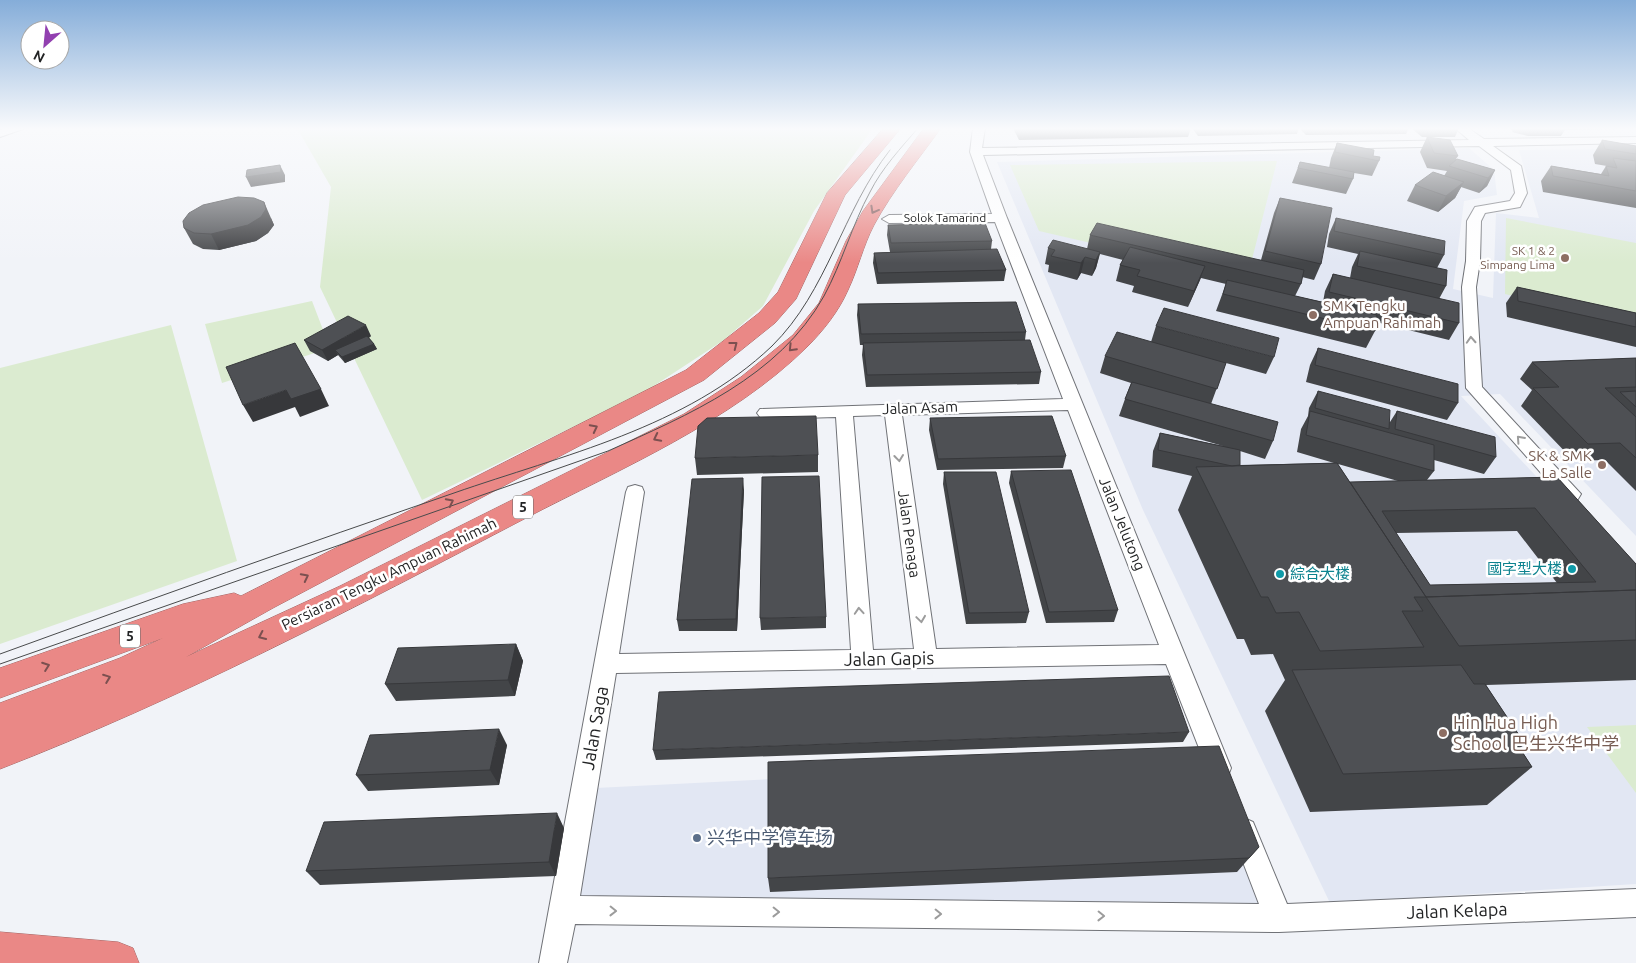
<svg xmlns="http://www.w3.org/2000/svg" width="1636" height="963" font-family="Ubuntu,'Noto Sans SC',sans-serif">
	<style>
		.built { fill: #e2e7f3 }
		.green { fill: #dbebd0 }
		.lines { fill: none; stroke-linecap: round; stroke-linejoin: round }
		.street-casing { stroke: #707277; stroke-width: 2 }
		.highway-casing { stroke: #a46564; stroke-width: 1 }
		.street { fill: #fff; fill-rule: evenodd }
		.highway { fill: #ea8886; fill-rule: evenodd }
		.tram { stroke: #494b4c; stroke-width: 1 }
		.wall { fill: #434548; fill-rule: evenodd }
		.shaded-wall { fill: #37383b }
		.building { fill: #4e5054; stroke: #37383b; fill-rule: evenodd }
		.oneway { stroke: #7c5050 }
		.oneway2 { stroke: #9c9c9c }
		.education-dot { fill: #8d6e63; stroke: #fff; stroke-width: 2 }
		.culture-dot { fill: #0f9aa8; stroke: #fff; stroke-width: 2 }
		.service-dot { fill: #5c6f8a; stroke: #fff; stroke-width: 2 }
		.labels { text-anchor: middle; stroke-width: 5; stroke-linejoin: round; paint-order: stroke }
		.far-street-label { font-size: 12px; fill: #222324; stroke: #fff }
		.far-education-label { font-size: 12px; fill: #785e54; stroke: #fff; text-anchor: end }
		.shield { fill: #fff; stroke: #646566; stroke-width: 1 }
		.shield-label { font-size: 14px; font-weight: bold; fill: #222324 }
		.education-label { font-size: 15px; fill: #785e54; stroke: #fff; text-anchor: start }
		.street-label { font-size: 15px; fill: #222324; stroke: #fff }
		.culture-label { font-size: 15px; fill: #0d838f; stroke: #fff; text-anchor: end }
		.near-street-label { font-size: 18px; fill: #222324; stroke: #fff }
		.near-education-label { font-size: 18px; fill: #785e54; stroke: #fff; text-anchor: start }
		.near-service-label { font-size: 18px; fill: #4e5e75; stroke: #fff; text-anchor: start }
	</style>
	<rect width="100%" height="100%" fill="#f1f3f8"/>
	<path class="built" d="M 1469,148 L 1494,170 L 1497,195 L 1464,201 L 1453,289 L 1493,298 L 1496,213 L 1539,218 L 1519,150 L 1636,149 L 1636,536 L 1500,394 L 1461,396 L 1636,583 L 1636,884 L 1330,903 L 1143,510 L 997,162 Z
		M 1205,757 L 1261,904 L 581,896 L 596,788 Z"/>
	<path class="green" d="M 297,128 L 873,128 L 814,211 L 763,306 L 724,340 L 643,393 L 422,500 L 320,287 L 331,187 Z
		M 1277,161 L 1247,279 L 1039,231 L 1010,165 Z
		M 1506,218 L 1636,243 L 1636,326 L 1505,294 Z
		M 312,301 L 330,348 L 222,383 L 205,324 Z
		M 171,325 L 237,561 L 0,644 L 0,368 Z
		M 1636,725 L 1636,793 L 1587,727 Z"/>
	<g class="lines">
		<g class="street-casing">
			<path id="street" d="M 8,128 L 26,128 L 0,137 L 0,130 Z
				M 973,128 L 985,128 L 982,148 L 1469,140 L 1455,128 L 1468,128 L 1484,139 L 1636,137 L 1636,143 L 1493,146 L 1521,166 L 1527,193 L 1520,207 L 1485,213 L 1481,221 L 1480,261 L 1476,287 L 1482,387 L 1581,494 L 1578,499 L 1571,501 L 1564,499 L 1466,388 L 1462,287 L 1466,261 L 1467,221 L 1475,207 L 1510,201 L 1515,193 L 1511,170 L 1479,146 L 983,155 L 1007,218 L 1231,768 L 1228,776 L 1219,780 L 1210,776 L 1166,664 L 616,673 L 580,896 L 1259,904 L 1231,831 L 1235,822 L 1244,818 L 1253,822 L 1287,904 L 1636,889 L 1636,917 L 1279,932 L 575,924 L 567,963 L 539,963 L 626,492 L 628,487 L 635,485 L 642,487 L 644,492 L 619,654 L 851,650 L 836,417 L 766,419 L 760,417 L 757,413 L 760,409 L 1063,399 L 995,222 L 889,223 L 882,219 L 889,215 L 992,214 L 970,152 ZM 1068,410 L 1159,645 L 936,649 L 902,415 ZM 885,415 L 914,649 L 873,650 L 853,416 Z"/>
		</g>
		<g class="highway-casing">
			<path id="highway" d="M 884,128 L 901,128 L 845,195 L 796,299 L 775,323 L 704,380 L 273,608 L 186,657 L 340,586 L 684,414 L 741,377 L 793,335 L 819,303 L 846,241 L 863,211 L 924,128 L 941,128 C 918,160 893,190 874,225 C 863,246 858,269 848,290 C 839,311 823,331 807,347 C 731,422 620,469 526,518 C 354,608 181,699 0,769 L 0,735 L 63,710 L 0,735 L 0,703 L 120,658 L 163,638 L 0,698 L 0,668 L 183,604 L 234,593 L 241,596 L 686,370 L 759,313 L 778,292 L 827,193 Z
				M 0,932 L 118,942 L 133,948 L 139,963 L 0,963 Z"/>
		</g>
		<use href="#street" class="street"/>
		<use href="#highway" class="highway"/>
		<path class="tram" d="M 0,654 C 151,599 302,545 454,493 C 563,455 686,428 772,346 C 828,291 842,211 890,150
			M 0,664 L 608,451 C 688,415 779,377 824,296 C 842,263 852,225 870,192 C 882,168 901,148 918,128"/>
	</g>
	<path class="wall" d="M 1013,128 L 1191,128 L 1188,137 L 1019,140 Z
		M 1192,128 L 1299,128 L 1297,134 L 1198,136 Z
		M 1299,128 L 1409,128 L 1406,134 L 1306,135 Z
		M 1411,128 L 1459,128 L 1455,137 L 1430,137 L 1458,156 L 1456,159 L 1495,170 L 1487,186 L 1479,193 L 1461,187 L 1455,198 L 1438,212 L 1407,201 L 1415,185 L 1444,176 L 1447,171 L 1427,168 L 1420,152 L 1427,137 L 1422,137 Z
		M 1509,128 L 1636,128 L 1636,129 L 1565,130 L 1561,136 L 1528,136 L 1512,132 L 1513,131 Z
		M 1602,140 L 1636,146 L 1636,208 L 1543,192 L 1541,181 L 1551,166 L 1601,174 L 1606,166 L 1607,166 L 1595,164 L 1593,155 Z
		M 1337,143 L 1373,156 L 1379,161 L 1372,176 L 1354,173 L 1353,179 L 1346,194 L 1292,183 L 1300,162 L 1329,168 L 1331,158 Z
		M 1280,198 L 1321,264 L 1314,280 L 1302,277 L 1301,284 L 1295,296 L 1323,302 L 1325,291 L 1333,274 L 1350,278 L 1352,267 L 1358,254 L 1327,247 L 1329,234 L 1336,218 L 1444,255 L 1437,268 L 1446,286 L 1439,299 L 1459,323 L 1449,340 L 1376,322 L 1375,331 L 1366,348 L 1216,311 L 1226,284 L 1201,278 L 1188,307 L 1132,292 L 1134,286 L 1116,281 L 1120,265 L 1123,260 L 1100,254 L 1096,268 L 1092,276 L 1081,273 L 1077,280 L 1048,272 L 1049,265 L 1045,264 L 1048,248 L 1087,249 L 1090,235 L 1261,260 L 1274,213 Z
		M 271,218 L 274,225 L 268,233 L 256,241 L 219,250 L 203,249 L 193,244 L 184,228 Z
		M 888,225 L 992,241 L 991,249 L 1006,270 L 1004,281 L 877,284 L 873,263 L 874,253 L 890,252 L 887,235 Z
		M 1517,287 L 1636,313 L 1636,347 L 1507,317 L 1506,303 Z
		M 858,304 L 1026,332 L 1025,340 L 1041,372 L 1039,384 L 866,387 L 862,355 L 863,345 L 860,345 L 857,315 Z
		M 1156,326 L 1274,357 L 1266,374 L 1226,363 L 1211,404 L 1273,441 L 1265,459 L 1240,451 L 1240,465 L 1334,463 L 1297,452 L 1301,429 L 1308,416 L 1309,408 L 1318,391 L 1390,422 L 1397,411 L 1496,457 L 1484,474 L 1434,460 L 1434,471 L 1427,480 L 1557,477 L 1636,564 L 1636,680 L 1486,685 L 1525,744 L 1520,748 L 1532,767 L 1487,805 L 1310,812 L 1265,711 L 1285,680 L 1273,654 L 1251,655 L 1244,639 L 1237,639 L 1178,510 L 1192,476 L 1152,467 L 1153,451 L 1160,433 L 1223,446 L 1119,416 L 1125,399 L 1131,383 L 1100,373 L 1105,356 L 1151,342 ZM 1338,464 L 1398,481 L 1350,482 ZM 1517,531 L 1557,583 L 1430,585 L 1396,533 Z
		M 371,336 L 369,338 L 374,344 L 377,349 L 345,363 L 338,355 L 328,361 L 310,351 L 304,340 Z
		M 1318,348 L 1458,403 L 1447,420 L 1306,382 L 1310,365 Z
		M 1636,358 L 1636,491 L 1605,460 L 1574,461 L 1521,406 L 1532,390 L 1520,379 L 1532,362 Z
		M 930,418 L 1066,456 L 1063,468 L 937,470 L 929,430 Z
		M 818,455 L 818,472 L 697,475 L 695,458 Z
		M 1011,471 L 1118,610 L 1114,622 L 1046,623 L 1009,483 Z
		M 944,472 L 1029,612 L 1026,623 L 966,624 L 943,484 Z
		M 744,490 L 737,631 L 679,631 L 677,620 Z
		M 826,617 L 826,628 L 761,630 L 760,618 Z
		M 516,644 L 523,661 L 515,696 L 396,701 L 385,684 Z
		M 1189,732 L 1183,742 L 656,760 L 653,750 Z
		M 507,745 L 499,785 L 368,791 L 356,775 Z
		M 564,828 L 556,876 L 320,885 L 306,871 Z
		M 1259,847 L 1237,872 L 770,892 L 768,878 Z"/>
	<path class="shaded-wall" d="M 280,165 L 285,175 L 285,182 L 251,187 L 246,177 Z
		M 1495,170 L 1487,186 L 1479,193 L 1488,178 Z
		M 1464,182 L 1455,198 L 1438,212 L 1446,196 Z
		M 264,202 L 274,225 L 268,233 L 256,241 L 219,250 L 211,234 Z
		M 1100,252 L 1096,268 L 1092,276 L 1096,260 Z
		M 1085,257 L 1081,273 L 1077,280 L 1081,263 Z
		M 1205,266 L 1199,282 L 1188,307 L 1194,291 Z
		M 366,325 L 371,336 L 339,354 L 335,350 L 338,355 L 328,361 L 322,350 Z
		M 374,344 L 377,349 L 345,363 L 342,357 Z
		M 321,389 L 329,406 L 300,417 L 295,407 L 253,422 L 243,405 L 286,390 Z
		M 743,478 L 744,490 L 737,631 L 736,619 Z
		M 516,644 L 523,661 L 515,696 L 508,680 Z
		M 499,729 L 507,745 L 499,785 L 490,770 Z
		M 557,813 L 564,828 L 556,876 L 549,862 Z"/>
	<path class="building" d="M 1020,128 L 1113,128 L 1020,130 Z
		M 1427,137 L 1450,140 L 1458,156 L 1434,153 Z
		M 1602,140 L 1636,146 L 1636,154 L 1605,149 Z
		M 1337,143 L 1374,150 L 1373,156 L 1380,157 L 1379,161 L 1335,152 Z
		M 1613,158 L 1636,161 L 1636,191 L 1553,176 L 1551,166 L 1609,176 L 1606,166 L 1617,168 Z
		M 1457,159 L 1495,170 L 1488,178 L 1449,166 Z
		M 1300,162 L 1354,172 L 1353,179 L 1298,168 Z
		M 280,165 L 281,172 L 246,177 L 247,170 Z
		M 1433,172 L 1464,182 L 1446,196 L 1415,185 Z
		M 238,197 L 254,198 L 264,202 L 266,209 L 261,217 L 248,225 L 211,234 L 194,233 L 184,228 L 183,221 L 189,213 L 203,205 Z
		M 1280,198 L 1332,208 L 1321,264 L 1265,251 Z
		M 1336,218 L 1445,241 L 1444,255 L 1334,231 Z
		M 985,223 L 992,241 L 891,243 L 888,225 Z
		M 1097,223 L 1304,270 L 1301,284 L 1090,235 Z
		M 1053,240 L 1100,252 L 1096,260 L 1085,257 L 1081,263 L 1051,256 L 1055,250 L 1048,248 Z
		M 1130,247 L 1205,266 L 1194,291 L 1137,276 L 1140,270 L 1120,265 Z
		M 997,249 L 1006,270 L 878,273 L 874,253 Z
		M 1360,251 L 1447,270 L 1446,286 L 1357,266 Z
		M 1333,274 L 1459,303 L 1459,323 L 1329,292 Z
		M 1227,280 L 1377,315 L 1375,331 L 1223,294 Z
		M 1517,287 L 1636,313 L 1636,327 L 1518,301 Z
		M 1016,302 L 1026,332 L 861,334 L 858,304 Z
		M 1164,308 L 1279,338 L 1274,357 L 1156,326 Z
		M 348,316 L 366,325 L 322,350 L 304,340 Z
		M 1117,332 L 1226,363 L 1217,389 L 1105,356 Z
		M 367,336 L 374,344 L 342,357 L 335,350 Z
		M 1030,340 L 1041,372 L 867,375 L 863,343 Z
		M 295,343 L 321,389 L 291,399 L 286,390 L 243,405 L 226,367 Z
		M 1318,348 L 1458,384 L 1458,403 L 1315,365 Z
		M 1636,358 L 1636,387 L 1605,388 L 1636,417 L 1636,458 L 1620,443 L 1588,444 L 1533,388 L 1559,387 L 1532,362 Z
		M 1132,382 L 1278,422 L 1273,441 L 1125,399 Z
		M 1318,391 L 1390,410 L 1389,429 L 1315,408 Z
		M 1636,391 L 1636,407 L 1620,392 Z
		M 1310,411 L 1434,445 L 1434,471 L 1306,435 Z
		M 1397,411 L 1495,437 L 1496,457 L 1395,429 Z
		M 816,416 L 818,455 L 695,458 L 698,426 L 707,418 Z
		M 1052,416 L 1066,456 L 938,459 L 930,418 Z
		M 1160,433 L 1240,450 L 1240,465 L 1232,466 L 1158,450 Z
		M 1337,463 L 1426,597 L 1414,597 L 1423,611 L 1402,611 L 1424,647 L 1320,651 L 1299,612 L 1276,613 L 1268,597 L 1261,597 L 1196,467 Z
		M 1071,470 L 1118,610 L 1049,612 L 1011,471 Z
		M 944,472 L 996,472 L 1029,612 L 969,613 Z
		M 819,476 L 826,617 L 760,618 L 762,477 Z
		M 1557,477 L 1636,564 L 1636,590 L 1426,597 L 1350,482 ZM 1535,508 L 1596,582 L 1430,585 L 1382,511 Z
		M 743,478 L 736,619 L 677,620 L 692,479 Z
		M 1636,590 L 1636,640 L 1459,646 L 1426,597 Z
		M 516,644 L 508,680 L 385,684 L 398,648 Z
		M 1461,665 L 1474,684 L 1485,684 L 1525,744 L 1517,744 L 1532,767 L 1343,774 L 1292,670 Z
		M 1169,676 L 1189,732 L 653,750 L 659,692 Z
		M 499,729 L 490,770 L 356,775 L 370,735 Z
		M 1219,746 L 1259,847 L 1249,858 L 768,878 L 768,762 Z
		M 557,813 L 549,862 L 306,871 L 324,822 Z"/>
	<defs><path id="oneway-chevron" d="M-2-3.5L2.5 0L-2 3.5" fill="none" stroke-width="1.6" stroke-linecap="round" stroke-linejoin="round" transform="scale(1.25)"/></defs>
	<g class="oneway">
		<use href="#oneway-chevron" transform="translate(874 210) rotate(119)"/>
		<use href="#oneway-chevron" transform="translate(734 345) rotate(-38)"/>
		<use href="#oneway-chevron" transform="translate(792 348) rotate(134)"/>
		<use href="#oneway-chevron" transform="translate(594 428) rotate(-27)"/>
		<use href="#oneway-chevron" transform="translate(657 438) rotate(153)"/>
		<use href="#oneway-chevron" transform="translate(450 502) rotate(-27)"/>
		<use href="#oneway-chevron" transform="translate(305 577) rotate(-27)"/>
		<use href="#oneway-chevron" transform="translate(262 636) rotate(155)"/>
		<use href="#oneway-chevron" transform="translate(46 666) rotate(-20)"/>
		<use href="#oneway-chevron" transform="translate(107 678) rotate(-21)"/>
	</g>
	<g class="oneway2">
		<use href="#oneway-chevron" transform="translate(1471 340) rotate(-93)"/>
		<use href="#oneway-chevron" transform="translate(1520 439) rotate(-132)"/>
		<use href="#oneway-chevron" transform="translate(899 458) rotate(83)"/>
		<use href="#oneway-chevron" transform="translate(859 611) rotate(-94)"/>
		<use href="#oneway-chevron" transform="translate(921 619) rotate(82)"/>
		<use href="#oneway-chevron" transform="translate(613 911) rotate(1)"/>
		<use href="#oneway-chevron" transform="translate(776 912) rotate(1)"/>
		<use href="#oneway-chevron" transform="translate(938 914) rotate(1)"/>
		<use href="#oneway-chevron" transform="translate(1101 916) rotate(1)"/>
	</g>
	<linearGradient id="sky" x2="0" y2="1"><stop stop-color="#85add9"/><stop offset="0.49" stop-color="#f9fafc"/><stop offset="1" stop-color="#f9fafc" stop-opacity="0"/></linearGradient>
	<rect width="1636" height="263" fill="url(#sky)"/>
	<g class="education-dot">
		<circle cx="1565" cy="258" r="5"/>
		<circle cx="1313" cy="315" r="5"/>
		<circle cx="1602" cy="465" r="5"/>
		<circle cx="1443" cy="733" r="5"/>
	</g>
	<g class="culture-dot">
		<circle cx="1572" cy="569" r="5"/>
		<circle cx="1280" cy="574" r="5"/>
	</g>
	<circle class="service-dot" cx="697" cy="838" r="5"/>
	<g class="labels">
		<g class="far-street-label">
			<text x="945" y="222">Solok Tamarind</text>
		</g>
		<g class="far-education-label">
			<text x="1555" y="255">SK 1 &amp; 2<tspan x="1555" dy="14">Simpang Lima</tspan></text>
		</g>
		<g class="shield">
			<rect x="513" y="495.5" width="20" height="23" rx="4"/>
			<rect x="120" y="624.5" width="20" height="23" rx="4"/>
		</g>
		<g class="shield-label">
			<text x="523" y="512">5</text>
			<text x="130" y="641">5</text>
		</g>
		<g class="education-label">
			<text x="1323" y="311">SMK Tengku<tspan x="1323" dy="17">Ampuan Rahimah</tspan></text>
			<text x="1592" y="461" text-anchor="end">SK &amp; SMK<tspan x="1592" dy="17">La Salle</tspan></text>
		</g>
		<g class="street-label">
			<text transform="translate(920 408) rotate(-2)" y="5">Jalan Asam</text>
			<text transform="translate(1122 524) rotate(68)" y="5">Jalan Jelutong</text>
			<text transform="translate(909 534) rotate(82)" y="5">Jalan Penaga</text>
			<text transform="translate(389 574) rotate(-26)" y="5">Persiaran Tengku Ampuan Rahimah</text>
		</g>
		<g class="culture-label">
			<text x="1562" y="574">國字型大楼</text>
			<text x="1290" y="579" text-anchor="start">綜合大楼</text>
		</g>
		<g class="near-street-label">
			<text transform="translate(889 659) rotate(-1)" y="6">Jalan Gapis</text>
			<text transform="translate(595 728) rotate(-80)" y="6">Jalan Saga</text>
			<text transform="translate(1457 911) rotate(-2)" y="6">Jalan Kelapa</text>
		</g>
		<g class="near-education-label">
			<text x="1453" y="729">Hin Hua High<tspan x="1453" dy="21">School 巴生兴华中学</tspan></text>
		</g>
		<g class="near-service-label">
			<text x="707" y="844">兴华中学停车场</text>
		</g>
	</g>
	<g transform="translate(45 45) rotate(207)"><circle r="24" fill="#ffffff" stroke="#a7a7a7"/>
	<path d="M0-4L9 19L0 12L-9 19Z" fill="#9240b0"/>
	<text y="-8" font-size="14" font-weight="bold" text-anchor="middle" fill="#222324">N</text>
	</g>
</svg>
